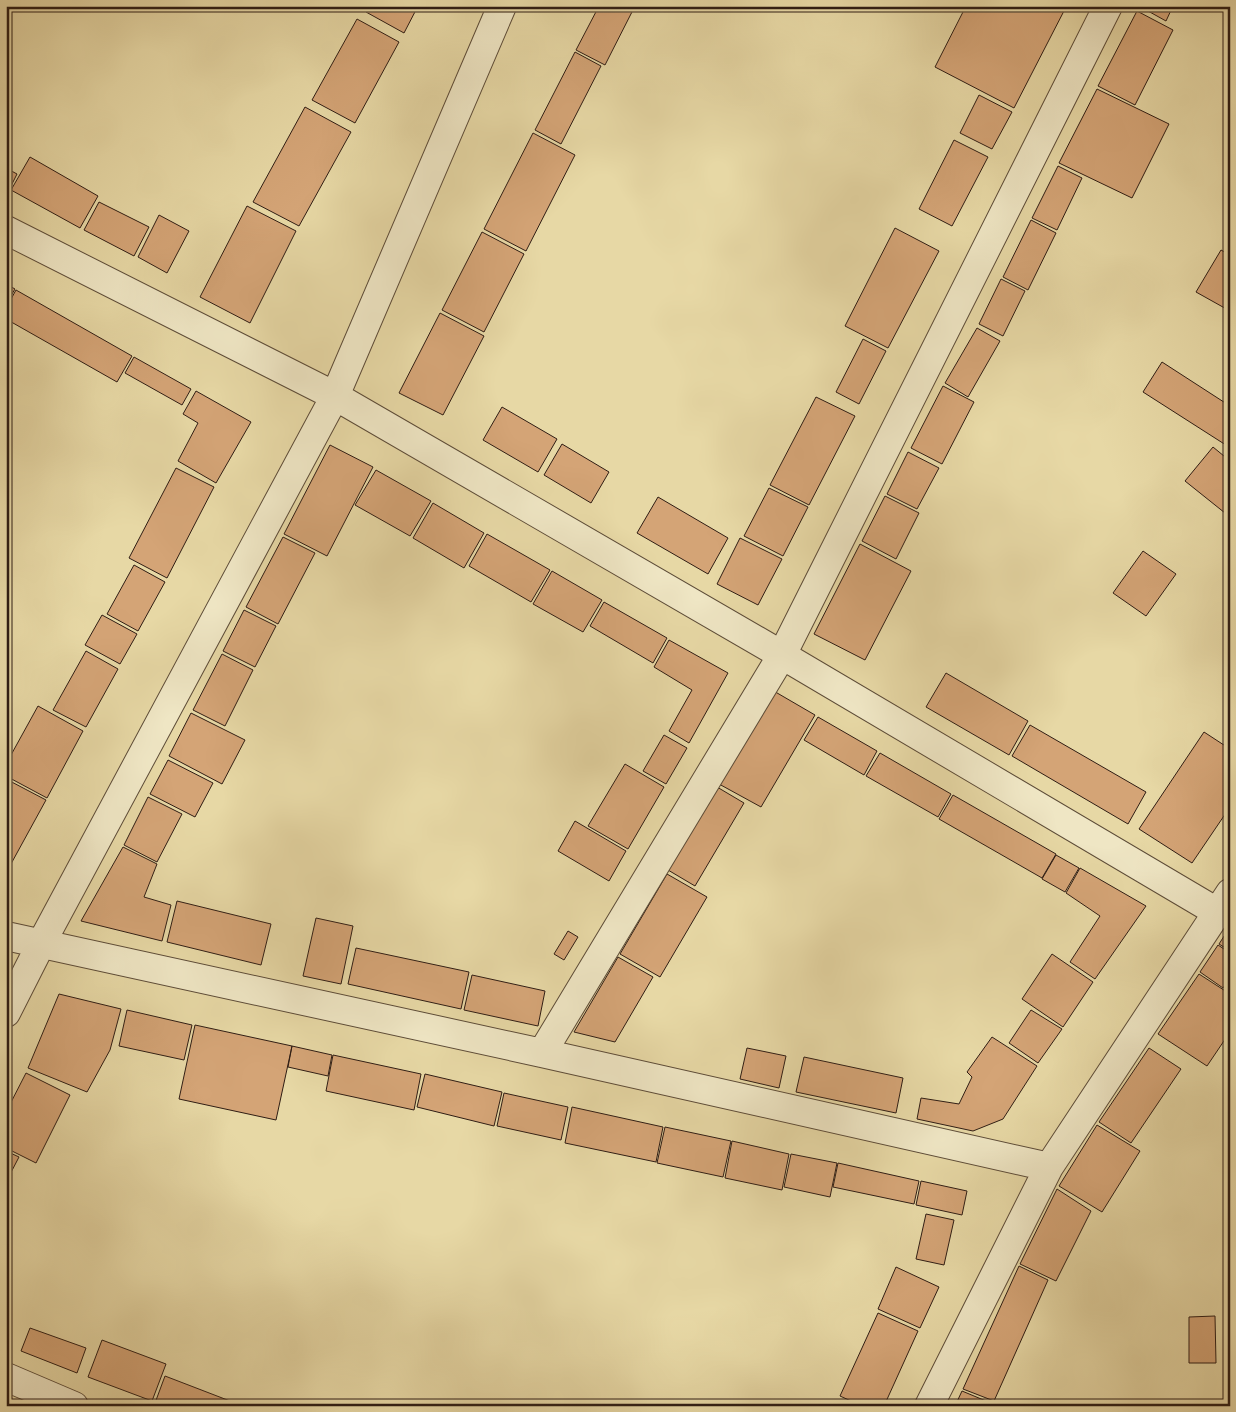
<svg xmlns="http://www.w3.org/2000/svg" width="1236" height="1412" font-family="'IM FELL Double Pica',serif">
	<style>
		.building { fill: #d4a476; stroke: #2f1d14 }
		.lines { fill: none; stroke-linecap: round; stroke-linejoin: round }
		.minor-casing { stroke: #5d4c38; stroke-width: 30 }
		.minor { stroke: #efe6c4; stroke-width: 28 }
	</style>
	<rect width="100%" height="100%" fill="#e7d8a5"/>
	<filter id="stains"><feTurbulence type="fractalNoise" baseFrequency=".004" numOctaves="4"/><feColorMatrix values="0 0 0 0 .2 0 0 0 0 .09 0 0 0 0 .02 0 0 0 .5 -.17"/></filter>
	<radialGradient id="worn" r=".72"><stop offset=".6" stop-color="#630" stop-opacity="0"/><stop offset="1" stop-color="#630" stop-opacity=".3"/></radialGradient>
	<path class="building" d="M 369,6 L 418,6 L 404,33 L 366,12 Z
		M 599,6 L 635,6 L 605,65 L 576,50 Z
		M 966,6 L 1066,7 L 1014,108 L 935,67 Z
		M 1139,6 L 1173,6 L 1166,21 Z
		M 1137,11 L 1173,30 L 1135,105 L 1098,86 Z
		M 357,19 L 399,42 L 355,123 L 312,100 Z
		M 575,52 L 601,66 L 561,144 L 535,130 Z
		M 1097,89 L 1169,124 L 1132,198 L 1059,163 Z
		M 979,95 L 1012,112 L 992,149 L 960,133 Z
		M 305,107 L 351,132 L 299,226 L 253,202 Z
		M 533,133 L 575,155 L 526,251 L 484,229 Z
		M 954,140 L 988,157 L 952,226 L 919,209 Z
		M 30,157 L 98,196 L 80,228 L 11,190 Z
		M 1058,166 L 1082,178 L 1057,230 L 1032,218 Z
		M 6,168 L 17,174 L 10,188 L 6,186 Z
		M 99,202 L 149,227 L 134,256 L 84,230 Z
		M 247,206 L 296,231 L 250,323 L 200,297 Z
		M 159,215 L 189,231 L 167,273 L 138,257 Z
		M 1031,220 L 1056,233 L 1028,290 L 1003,277 Z
		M 895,228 L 939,251 L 888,348 L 845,326 Z
		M 482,232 L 524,254 L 484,332 L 442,310 Z
		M 1221,250 L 1230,255 L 1230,311 L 1196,292 Z
		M 1001,279 L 1025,291 L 1003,336 L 979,324 Z
		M 6,284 L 15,289 L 6,304 Z
		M 16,290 L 132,356 L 117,382 L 6,319 L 6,308 Z
		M 440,313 L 484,336 L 443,415 L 399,393 Z
		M 977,328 L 1000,341 L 968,397 L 945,383 Z
		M 863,339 L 886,351 L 859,404 L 836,392 Z
		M 134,357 L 191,389 L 182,405 L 125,373 Z
		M 1162,362 L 1230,406 L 1229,447 L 1143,392 Z
		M 943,386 L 974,402 L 942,464 L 911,448 Z
		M 196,391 L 251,422 L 216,483 L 178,461 L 198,423 L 183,414 Z
		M 816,397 L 855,416 L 809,505 L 770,485 Z
		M 502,407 L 557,439 L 538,472 L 483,440 Z
		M 562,444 L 609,472 L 591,503 L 544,475 Z
		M 330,445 L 373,467 L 327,556 L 284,534 Z
		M 1213,447 L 1230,461 L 1230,517 L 1185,481 Z
		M 908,452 L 939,468 L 917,509 L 887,494 Z
		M 176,468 L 214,487 L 167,578 L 129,558 Z
		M 376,470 L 431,501 L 410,536 L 355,505 Z
		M 769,488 L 808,507 L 783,556 L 744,536 Z
		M 885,496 L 919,513 L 896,559 L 862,541 Z
		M 658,497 L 728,538 L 708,574 L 637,533 Z
		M 433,503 L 484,533 L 464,568 L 413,538 Z
		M 487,534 L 550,570 L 531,602 L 469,566 Z
		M 283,537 L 315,553 L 278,624 L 246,607 Z
		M 740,538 L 782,559 L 758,605 L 717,584 Z
		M 860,544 L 911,571 L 865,660 L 814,634 Z
		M 1143,551 L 1176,574 L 1146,616 L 1113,593 Z
		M 134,565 L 165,582 L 138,631 L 107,614 Z
		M 552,571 L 602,600 L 583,632 L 533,604 Z
		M 604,602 L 667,638 L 653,663 L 590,626 Z
		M 244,610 L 276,626 L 255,667 L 223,651 Z
		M 102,615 L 137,634 L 120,664 L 85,645 Z
		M 669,640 L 728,673 L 689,743 L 669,731 L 692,690 L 654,667 Z
		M 86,651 L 118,669 L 86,727 L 53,710 Z
		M 222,654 L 253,670 L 225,726 L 193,710 Z
		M 946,673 L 1028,721 L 1009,755 L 926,707 Z
		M 772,690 L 815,715 L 761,807 L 719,784 Z
		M 38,706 L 83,731 L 47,798 L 6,776 L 6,764 Z
		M 191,713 L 245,740 L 222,784 L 169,756 Z
		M 818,717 L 877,751 L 864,775 L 804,740 Z
		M 1030,725 L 1146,792 L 1128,824 L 1012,756 Z
		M 1204,732 L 1230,749 L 1230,807 L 1192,863 L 1139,829 Z
		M 664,735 L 687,748 L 666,784 L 643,771 Z
		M 880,753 L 951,794 L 938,817 L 866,776 Z
		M 168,760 L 213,783 L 195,817 L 150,794 Z
		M 625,764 L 664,787 L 628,849 L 588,826 Z
		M 6,779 L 46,800 L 6,873 Z
		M 717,787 L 744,803 L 695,886 L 668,870 Z
		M 953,795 L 1056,854 L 1042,878 L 939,819 Z
		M 148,797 L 182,814 L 157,862 L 124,845 Z
		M 575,821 L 626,851 L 609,881 L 558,851 Z
		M 123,847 L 157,864 L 144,897 L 171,905 L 162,941 L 81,921 Z
		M 1056,855 L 1079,868 L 1065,892 L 1042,879 Z
		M 1080,868 L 1146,906 L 1095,979 L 1070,962 L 1100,916 L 1066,893 Z
		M 667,874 L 707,897 L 660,977 L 620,954 Z
		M 177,901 L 271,924 L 261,965 L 167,942 Z
		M 316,918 L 353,926 L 341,984 L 303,976 Z
		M 1230,927 L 1230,951 L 1219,944 Z
		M 568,931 L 578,937 L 564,960 L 554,954 Z
		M 1218,945 L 1230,953 L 1230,978 L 1223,988 L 1200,972 Z
		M 356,948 L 469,972 L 461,1009 L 348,984 Z
		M 1052,954 L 1093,982 L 1063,1027 L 1022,999 Z
		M 618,957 L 653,977 L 615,1042 L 574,1032 Z
		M 1199,974 L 1230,994 L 1230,1032 L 1207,1066 L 1158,1034 Z
		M 472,975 L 545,991 L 538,1026 L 464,1010 Z
		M 59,994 L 121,1009 L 110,1050 L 87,1092 L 28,1068 Z
		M 127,1010 L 192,1025 L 184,1060 L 119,1046 Z
		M 1031,1010 L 1062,1029 L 1038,1063 L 1009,1043 Z
		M 195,1025 L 292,1046 L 276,1120 L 179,1099 Z
		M 992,1037 L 1037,1066 L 1003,1119 L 973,1131 L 917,1119 L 921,1098 L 959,1104 L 972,1077 L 967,1072 Z
		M 292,1046 L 332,1055 L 328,1076 L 288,1067 Z
		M 747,1048 L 786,1056 L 779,1088 L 740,1079 Z
		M 1149,1048 L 1181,1069 L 1131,1143 L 1099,1122 Z
		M 333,1055 L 421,1074 L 414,1110 L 326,1091 Z
		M 804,1057 L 903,1078 L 896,1113 L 796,1092 Z
		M 26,1073 L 70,1095 L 36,1163 L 6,1148 L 6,1112 Z
		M 425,1074 L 502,1092 L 494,1126 L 417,1107 Z
		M 504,1093 L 568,1107 L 561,1140 L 497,1126 Z
		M 572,1107 L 663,1127 L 656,1162 L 565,1143 Z
		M 1097,1125 L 1140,1151 L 1102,1212 L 1059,1186 Z
		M 665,1127 L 731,1141 L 723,1177 L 657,1163 Z
		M 732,1141 L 789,1154 L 782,1190 L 725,1178 Z
		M 6,1151 L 19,1157 L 6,1182 Z
		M 791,1154 L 837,1163 L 830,1197 L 784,1187 Z
		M 838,1163 L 919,1181 L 914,1204 L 833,1187 Z
		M 921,1181 L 967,1191 L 962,1215 L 916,1205 Z
		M 1057,1189 L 1091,1211 L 1056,1281 L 1020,1264 Z
		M 926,1214 L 954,1220 L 944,1265 L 916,1259 Z
		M 1019,1266 L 1048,1280 L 994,1401 L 963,1389 Z
		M 896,1267 L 939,1287 L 920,1328 L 878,1309 Z
		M 878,1313 L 918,1331 L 884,1406 L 862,1406 L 840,1396 Z
		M 1215,1316 L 1216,1363 L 1189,1363 L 1189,1317 Z
		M 30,1328 L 86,1348 L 77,1373 L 21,1351 Z
		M 102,1340 L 166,1364 L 152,1401 L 88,1377 Z
		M 165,1376 L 243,1406 L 163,1406 L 155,1403 Z
		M 962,1391 L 998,1406 L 955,1406 Z"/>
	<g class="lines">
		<g class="minor-casing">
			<path id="minor" d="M 6,230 L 335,396 L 782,655 L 1217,912
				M 6,936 L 542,1053 L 1049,1167
				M 6,1013 L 42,942 L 335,396 L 502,6
				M 542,1053 L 782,655 L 1108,6
				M 6,1377 L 74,1406
				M 929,1406 L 1049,1167 L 1230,893"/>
		</g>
		<use href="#minor" class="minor"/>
	</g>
	<rect width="1236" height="1412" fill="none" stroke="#e7d8a5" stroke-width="25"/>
	<rect x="8" y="8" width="1221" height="1397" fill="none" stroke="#2f1d14" stroke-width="2.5"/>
	<rect x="12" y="12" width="1211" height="1387" fill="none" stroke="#2f1d14"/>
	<rect width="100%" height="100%" filter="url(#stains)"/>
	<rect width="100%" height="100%" fill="url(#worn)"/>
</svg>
